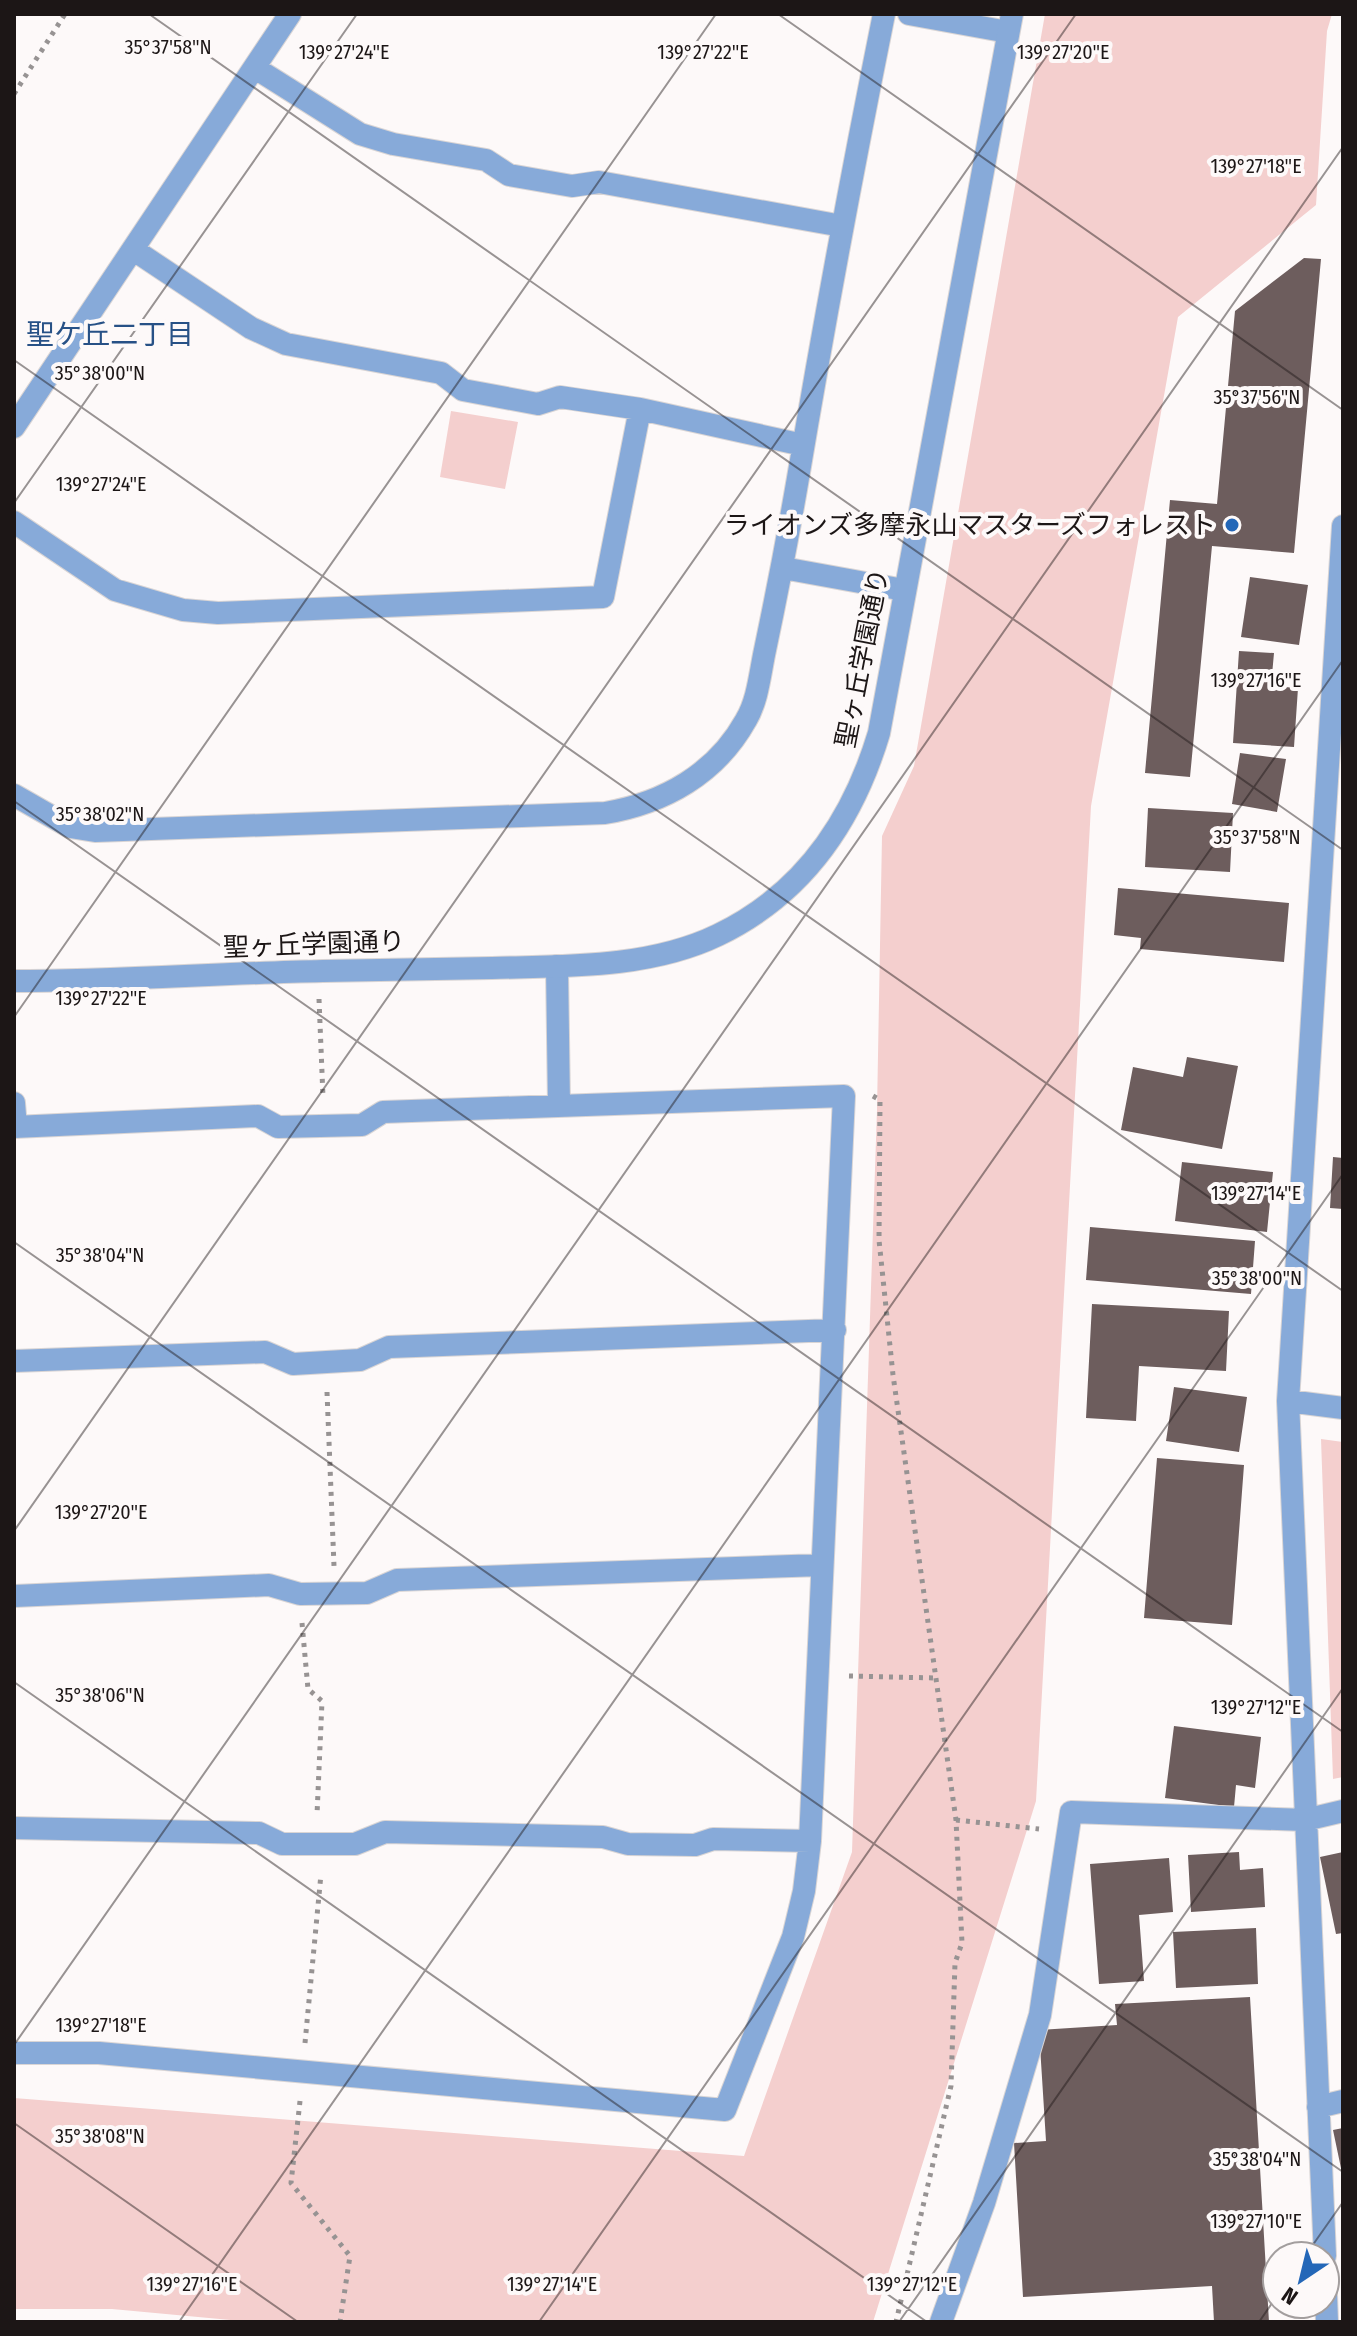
<svg xmlns="http://www.w3.org/2000/svg" width="1357" height="2336" font-family="'Fira Sans Condensed','Noto Sans JP',sans-serif">
	<style>
		.green { fill: #f4cfce }
		.building { fill: #6d5d5d }
		.lines { fill: none; stroke-linecap: round; stroke-linejoin: round }
		.minor-casing { stroke: #d9d5d5; stroke-width: 24 }
		.tertiary-casing { stroke: #d9d5d5; stroke-width: 24 }
		.path { stroke: #979393; stroke-width: 5; stroke-dasharray: 4 6; stroke-linecap: butt }
		.minor { stroke: #87aad9; stroke-width: 22 }
		.tertiary { stroke: #87aad9; stroke-width: 22 }
		.ticks { fill: none; stroke: #1c1616; stroke-width: 2; stroke-opacity: 0.45 }
		.poi-dot { fill: #2467b8; stroke: #fdf9f9; stroke-width: 3 }
		.labels { text-anchor: middle; stroke-width: 8; stroke-linejoin: round; paint-order: stroke }
		.poi-label { font-size: 26px; fill: #1c1616; stroke: #fdf9f9; text-anchor: end }
		.street-label { font-size: 26px; fill: #1c1616; stroke: #fdf9f9 }
		.neighbourhood-label { font-size: 28px; fill: #275186; stroke: #fdf9f9 }
		.ticks-label { font-size: 20px; text-anchor: middle; fill: #1c1616; stroke: #fdf9f9; stroke-width: 8; stroke-linejoin: round; paint-order: stroke }
	</style>
	<rect width="100%" height="100%" fill="#fdf9f9"/>
	<path class="green" d="M 1045,14 L 1332,14 L 1327,31 L 1316,205 L 1178,317 L 1091,806 L 1036,1801 L 873,2322 L 252,2322 L 112,2309 L 14,2309 L 14,2098 L 744,2156 L 852,1852 L 877,1110 L 882,836 L 914,766 Z
		M 451,411 L 518,422 L 505,489 L 440,477 Z
		M 1321,1439 L 1343,1442 L 1343,1777 L 1333,1779 Z"/>
	<path class="building" d="M 1304,258 L 1321,259 L 1294,553 L 1212,546 L 1190,777 L 1145,773 L 1170,500 L 1217,504 L 1235,311 Z
		M 1250,577 L 1308,585 L 1299,645 L 1241,637 Z
		M 1239,651 L 1274,653 L 1271,686 L 1298,688 L 1294,747 L 1233,743 Z
		M 1240,753 L 1286,759 L 1277,812 L 1232,804 Z
		M 1148,808 L 1233,813 L 1230,872 L 1145,867 Z
		M 1118,888 L 1289,903 L 1284,962 L 1140,949 L 1141,938 L 1114,935 Z
		M 1187,1057 L 1238,1066 L 1222,1149 L 1121,1130 L 1133,1067 L 1183,1077 Z
		M 1333,1157 L 1343,1158 L 1343,1209 L 1330,1208 Z
		M 1182,1162 L 1273,1172 L 1267,1232 L 1175,1221 Z
		M 1090,1227 L 1255,1241 L 1251,1294 L 1086,1280 Z
		M 1092,1304 L 1229,1311 L 1226,1371 L 1139,1366 L 1136,1421 L 1086,1418 Z
		M 1174,1387 L 1247,1397 L 1239,1452 L 1166,1441 Z
		M 1157,1458 L 1244,1465 L 1232,1625 L 1144,1618 Z
		M 1174,1726 L 1261,1737 L 1255,1788 L 1236,1785 L 1234,1807 L 1165,1798 Z
		M 1239,1852 L 1240,1870 L 1263,1868 L 1265,1907 L 1191,1912 L 1188,1855 Z
		M 1343,1852 L 1343,1933 L 1336,1934 L 1320,1857 Z
		M 1169,1858 L 1173,1912 L 1139,1915 L 1144,1981 L 1099,1984 L 1090,1864 Z
		M 1256,1928 L 1258,1984 L 1176,1988 L 1173,1932 Z
		M 1250,1997 L 1269,2322 L 1214,2322 L 1212,2286 L 1023,2297 L 1014,2143 L 1046,2141 L 1039,2030 L 1117,2025 L 1115,2004 Z
		M 1343,2128 L 1343,2172 L 1342,2173 L 1333,2130 Z"/>
	<g class="lines">
		<g class="minor-casing">
			<path id="minor" d="M 909,14 L 1008,32
				M 255,68 L 360,134 L 393,144 L 486,160 L 509,175 L 572,186 L 599,182 L 842,226
				M 134,250 L 251,328 L 286,344 L 441,373 L 463,390 L 538,404 L 560,397 L 640,409 L 803,445
				M 14,427 L 290,14
				M 14,522 L 115,590 L 183,610 L 218,613 L 603,597 L 640,409
				M 783,568 L 904,590
				M 14,795 L 70,827 L 95,831 L 605,813 C 664,803 716,774 746,720 C 758,700 760,673 765,650 C 777,593 788,536 798,478 C 824,323 853,168 884,14
				M 557,966 L 559,1106
				M 14,1103 L 16,1127
				M 14,1127 L 258,1116 L 278,1127 L 362,1125 L 383,1112 L 844,1096 L 810,1841 L 804,1891 L 793,1937 L 725,2110 L 99,2053 L 14,2053
				M 14,1361 L 265,1352 L 293,1364 L 360,1360 L 389,1347 L 835,1330
				M 1288,1401 L 1343,1408
				M 14,1596 L 269,1585 L 300,1594 L 367,1593 L 397,1580 L 821,1565
				M 14,1828 L 259,1833 L 282,1844 L 355,1844 L 385,1832 L 603,1837 L 628,1844 L 695,1845 L 713,1839 L 810,1841
				M 1318,2107 L 1343,2101
				M 1325,2256 L 1288,1401 L 1343,526
				M 1325,2266 L 1327,2322
				M 941,2322 L 984,2203 L 1040,2015 L 1071,1812 L 1305,1820 L 1343,1811"/>
		</g>
		<g class="tertiary-casing">
			<path id="tertiary" d="M 14,981 C 117,981 220,973 323,971 C 379,970 436,969 492,968 C 567,966 650,968 718,935 C 803,894 853,820 879,733 L 1012,14"/>
		</g>
		<path class="path" d="M 14,94 L 65,14
			M 319,999 L 323,1097
			M 873,1096 L 880,1100 L 879,1240 L 893,1375 L 956,1820 L 962,1943 L 955,1963 L 951,2086 L 896,2322
			M 327,1392 L 334,1566
			M 302,1623 L 308,1689 L 322,1701 L 317,1815
			M 849,1676 L 936,1678
			M 956,1820 L 1039,1829
			M 305,2043 L 321,1874
			M 300,2101 L 291,2183 L 350,2256 L 340,2322"/>
		<use href="#minor" class="minor"/>
		<use href="#tertiary" class="tertiary"/>
	</g>
	<path class="ticks" d="M 149,14 L 1343,850M 778,14 L 1343,410M 14,360 L 1343,1291M 14,503 L 357,14M 14,801 L 1343,1732M 14,1017 L 716,14M 14,1242 L 1343,2172M 14,1531 L 1076,14M 14,1682 L 927,2322M 14,2045 L 1343,147M 14,2123 L 298,2322M 1305,2256 L 1343,2202M 179,2322 L 1343,660M 539,2322 L 1343,1174M 899,2322 L 1343,1688M 1259,2322 L 1277,2296"/>
	<circle class="poi-dot" cx="1232" cy="525" r="8"/>
	<g class="labels">
		<g class="poi-label">
			<text x="1216" y="534">ライオンズ多摩永山マスターズフォレスト</text>
		</g>
		<g class="street-label">
			<text transform="translate(862 658) rotate(-79)" y="9">聖ヶ丘学園通り</text>
			<text transform="translate(314 944) rotate(-2)" y="9">聖ヶ丘学園通り</text>
		</g>
		<g class="neighbourhood-label">
			<text x="110" y="344">聖ケ丘二丁目</text>
		</g>
	</g>
	<g class="ticks-label">
		<text x="168" y="54">35°37'58"N</text>
		<text x="344" y="59">139°27'24"E</text>
		<text x="703" y="59">139°27'22"E</text>
		<text x="1063" y="59">139°27'20"E</text>
		<text x="1256" y="173">139°27'18"E</text>
		<text x="100" y="380">35°38'00"N</text>
		<text x="1257" y="404">35°37'56"N</text>
		<text x="101" y="491">139°27'24"E</text>
		<text x="1256" y="687">139°27'16"E</text>
		<text x="100" y="821">35°38'02"N</text>
		<text x="1257" y="844">35°37'58"N</text>
		<text x="101" y="1005">139°27'22"E</text>
		<text x="1256" y="1200">139°27'14"E</text>
		<text x="100" y="1262">35°38'04"N</text>
		<text x="1257" y="1285">35°38'00"N</text>
		<text x="101" y="1519">139°27'20"E</text>
		<text x="100" y="1702">35°38'06"N</text>
		<text x="1256" y="1714">139°27'12"E</text>
		<text x="101" y="2032">139°27'18"E</text>
		<text x="100" y="2143">35°38'08"N</text>
		<text x="1257" y="2166">35°38'04"N</text>
		<text x="1256" y="2228">139°27'10"E</text>
		<text x="192" y="2291">139°27'16"E</text>
		<text x="552" y="2291">139°27'14"E</text>
		<text x="912" y="2291">139°27'12"E</text>
	</g>
	<rect width="1357" height="2336" fill="none" stroke="#1c1616" stroke-width="32"/>
	<g transform="translate(1301 2280) rotate(215)"><circle r="38" fill="#fdf9f9" stroke="#a39e9e" stroke-width="2"/>
	<path d="M0-6L14 30L0 20L-14 30Z" fill="#2467b8"/>
	<text y="-12" font-size="22" font-weight="bold" text-anchor="middle" fill="#1c1616">N</text>
	</g>
</svg>
